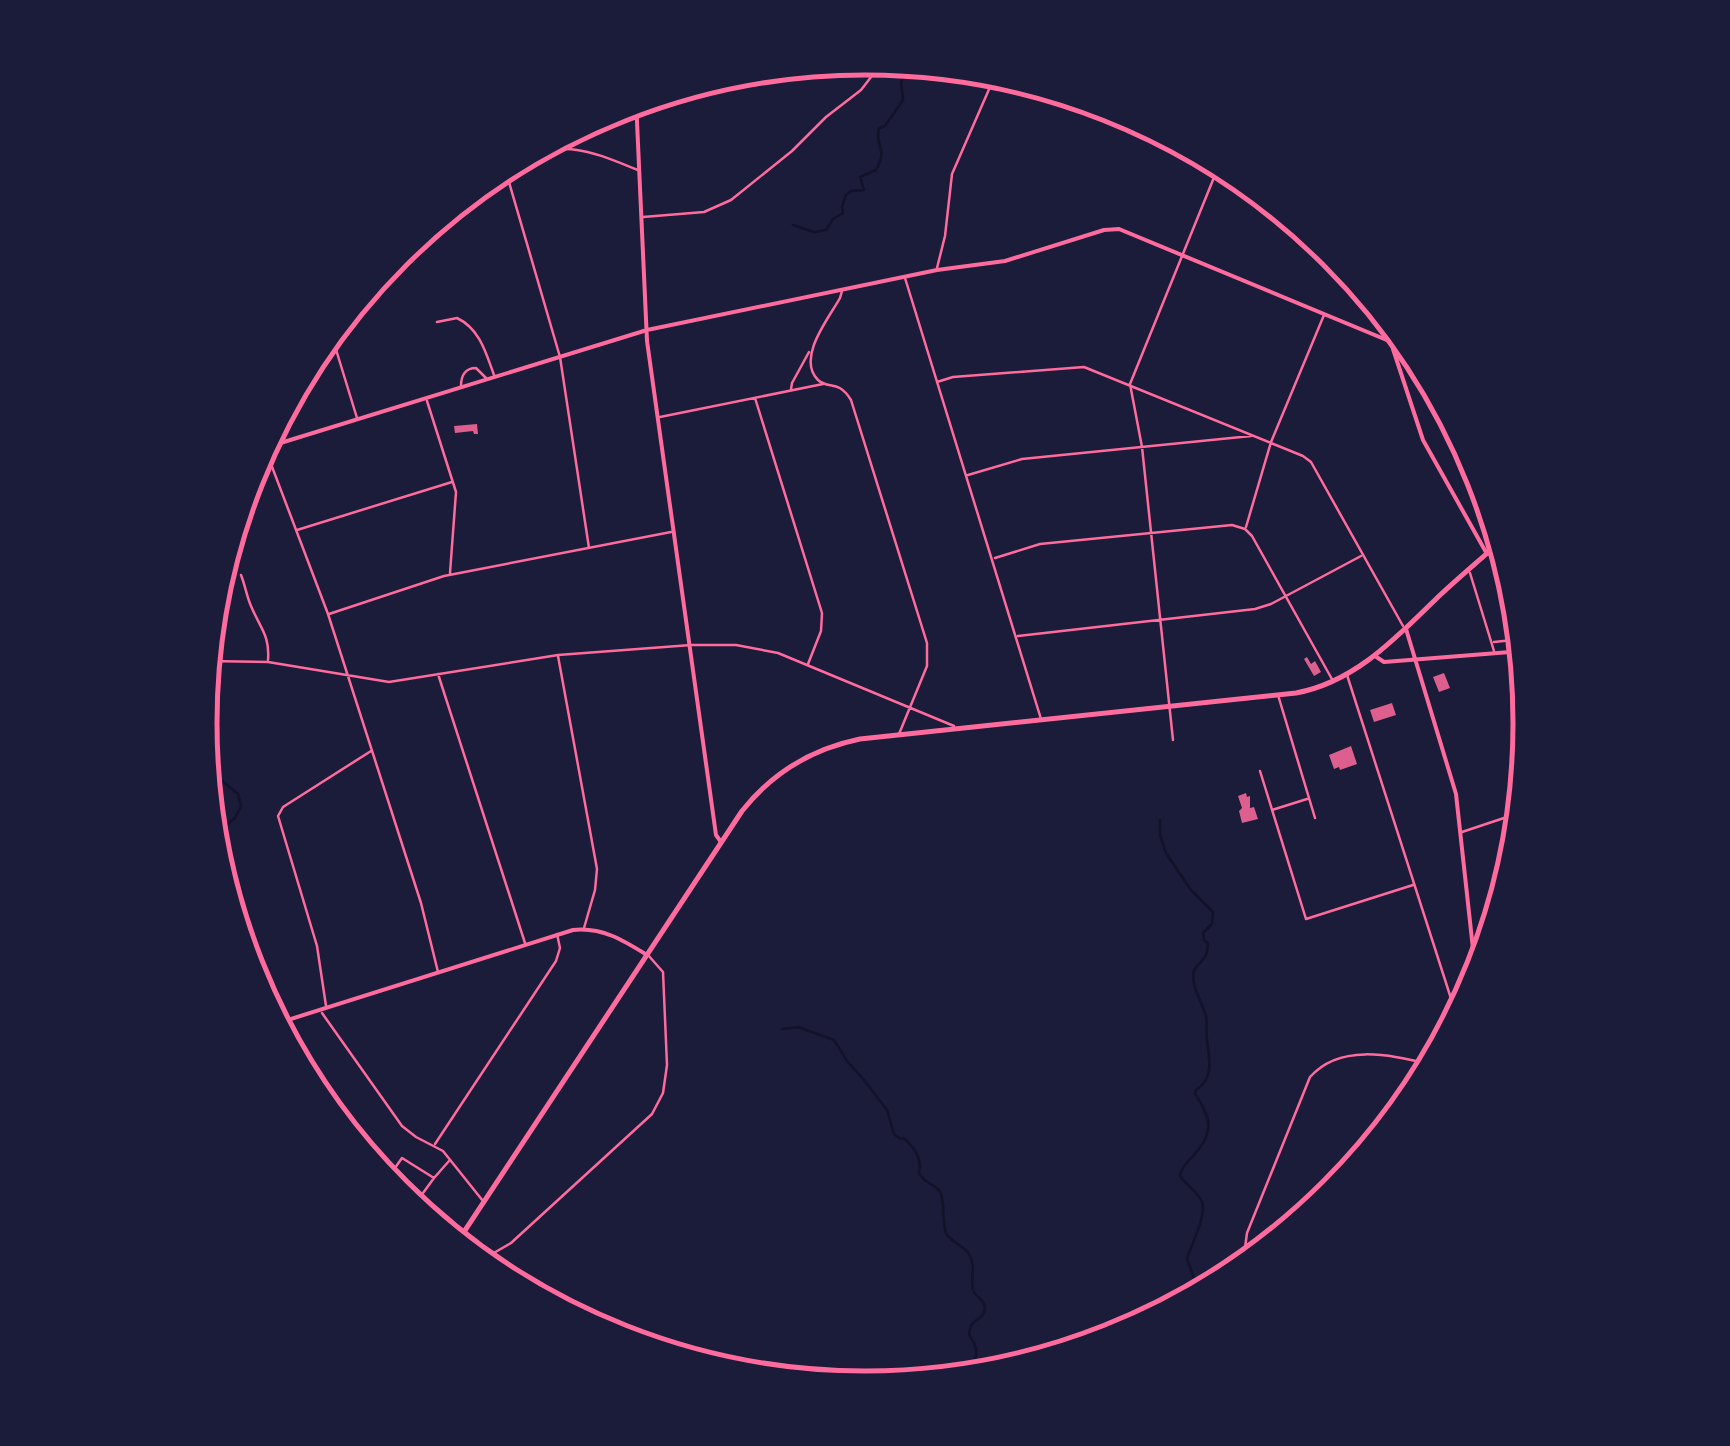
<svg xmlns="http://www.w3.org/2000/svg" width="1730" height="1446" font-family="Helvetica,sans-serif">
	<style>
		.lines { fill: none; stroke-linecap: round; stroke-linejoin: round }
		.stream { stroke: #12122b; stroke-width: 2.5 }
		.building { fill: #dd5f8e }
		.minor { stroke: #ff6b9d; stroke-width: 2.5 }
		.tertiary { stroke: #ff6b9d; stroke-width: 4 }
		.secondary { stroke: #ff6b9d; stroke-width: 5 }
		.rim { fill: none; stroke: #ff6b9d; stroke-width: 5 }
	</style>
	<rect width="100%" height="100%" fill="#1b1b3a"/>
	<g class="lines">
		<path class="stream" d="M 793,225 L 814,232 L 826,230 L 833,219 L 843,213 L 842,207 L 846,195 L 851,191 L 864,190 L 860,177 L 876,170 C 889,146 874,149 879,128 L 885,126 L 903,100 L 901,82 L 904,76 L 915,70 L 915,62
			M 1160,820 L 1160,835 L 1166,853 L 1191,890 L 1213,912 L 1212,924 L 1203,933 L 1204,940 L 1208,944 C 1207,960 1202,959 1194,970 C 1191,988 1201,999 1206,1016 C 1207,1023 1206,1032 1207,1040 C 1209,1059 1215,1077 1196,1090 L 1195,1094 C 1211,1117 1215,1132 1194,1155 C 1187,1163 1182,1166 1180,1176 C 1186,1185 1198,1192 1202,1202 C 1207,1215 1191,1245 1187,1259 L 1200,1295
			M 211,838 L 235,818 L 241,806 L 238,794 L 216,776
			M 782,1029 L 798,1027 L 834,1040 L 847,1061 L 864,1080 L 887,1110 L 894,1134 L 899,1138 L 905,1139 C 913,1147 919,1154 920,1166 C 920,1168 919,1171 919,1173 C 923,1184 937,1183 941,1194 C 945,1206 942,1224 946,1233 C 950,1242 963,1245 969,1254 C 977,1268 969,1282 974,1292 C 978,1299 987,1301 984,1312 C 982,1320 972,1319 970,1329 C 968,1337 971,1337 974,1343 C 981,1357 971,1367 964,1379"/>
	</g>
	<path class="building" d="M 477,424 L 478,434 L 474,434 L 473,431 L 455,433 L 454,426 Z
		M 1307,657 L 1311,664 L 1315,661 L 1321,672 L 1314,676 L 1304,659 Z
		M 1444,673 L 1450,688 L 1439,692 L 1433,677 Z
		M 1392,703 L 1396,715 L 1374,722 L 1370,710 Z
		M 1351,746 L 1357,764 L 1340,770 L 1339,767 L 1334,769 L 1329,755 Z
		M 1246,793 L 1247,797 L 1250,796 L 1250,808 L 1254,807 L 1258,819 L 1242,823 L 1239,811 L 1242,808 L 1238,796 Z"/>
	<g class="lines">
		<path class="minor" d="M 1093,100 C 1106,111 1117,115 1134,116
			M 520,157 C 571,141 590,151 638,170
			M 504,165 L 560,357 L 589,548
			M 643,217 L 704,212 L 731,200 L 792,151 L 826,117 L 861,90 L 885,59
			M 937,268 L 945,236 L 952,174 L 997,71
			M 905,278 L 1041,719
			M 842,291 L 840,298 C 829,318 796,358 818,380 C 829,390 838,379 851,400 L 927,643 L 927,666 L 899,734
			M 437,322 L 457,318 C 480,329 486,353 494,375
			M 330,330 L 357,418
			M 1395,343 L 1418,353
			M 937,382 L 953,377 L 1084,367 L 1303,456 L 1311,462 L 1403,626
			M 461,386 C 461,376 465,368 476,368 L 486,378
			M 791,389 L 792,383 L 809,352
			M 755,398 L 822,613 L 821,631 L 808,664
			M 427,401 L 456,492 L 450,573
			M 660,417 L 823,384
			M 263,443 L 328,614 L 421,903 L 438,972
			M 968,475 L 1022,459 L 1251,436
			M 1246,527 L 1271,442 L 1324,315
			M 1245,529 L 1252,536 L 1333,681
			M 297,530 L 452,482
			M 995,558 L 1040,544 L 1232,525 L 1245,529
			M 1470,573 L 1494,651
			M 241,575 C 245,585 247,597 251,606 C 260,628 270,635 268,660
			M 329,614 L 444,576 L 671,532
			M 1018,636 L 1255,609 L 1271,604 L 1361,556
			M 1494,642 L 1522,639
			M 558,656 L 597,869 L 595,890 L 584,928
			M 206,661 L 268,662 L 389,682 L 558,655 L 691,645 L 736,645 L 778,653 L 954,726
			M 438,674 L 525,943
			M 1347,675 L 1456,1014
			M 1278,695 L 1315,818
			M 1173,740 L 1142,447 L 1130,384 L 1215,175 L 1222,163
			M 1260,771 L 1306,919 L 1413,885
			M 1521,773 L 1519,785 L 1523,799
			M 1272,810 L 1307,799
			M 1462,832 L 1522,812
			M 1475,951 L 1485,959
			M 326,1006 L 317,946 L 278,816 L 283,807 L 371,751
			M 322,1013 L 402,1126 L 416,1137 L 443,1151 L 483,1201
			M 435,1144 L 556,961 L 560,948 L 557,934
			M 385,1182 L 402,1158 L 434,1178
			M 412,1208 L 434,1178 L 449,1161
			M 478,1262 L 511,1243 L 652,1114 L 663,1093 L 667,1065 L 663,972 L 648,955
			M 1242,1270 L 1247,1233 L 1310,1077 C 1340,1043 1390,1055 1430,1064"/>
		<path class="tertiary" d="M 636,100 L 647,341 L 716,835 L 721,842
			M 261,449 L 647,330 L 937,270 L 1005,261 L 1104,230 L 1119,229 L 1394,343 L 1393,349 L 1423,440 L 1487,554
			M 1406,629 L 1456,794 L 1473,949 C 1474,995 1446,1029 1430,1071
			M 1375,656 L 1384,662 L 1523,651
			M 275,1024 L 573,930 C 602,927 623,940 647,955"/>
		<path class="secondary" d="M 456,1244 L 742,811 C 773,772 811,749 860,739 L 1296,693 C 1355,682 1396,638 1437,598 C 1458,578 1480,560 1502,540"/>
	</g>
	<path d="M0 0H1730V1446H0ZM217 723a648 648 0 1 1 1296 0a648 648 0 1 1-1296 0Z" fill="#1b1b3a" fill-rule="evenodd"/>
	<path class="rim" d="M217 723a648 648 0 1 1 1296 0a648 648 0 1 1-1296 0Z"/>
</svg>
